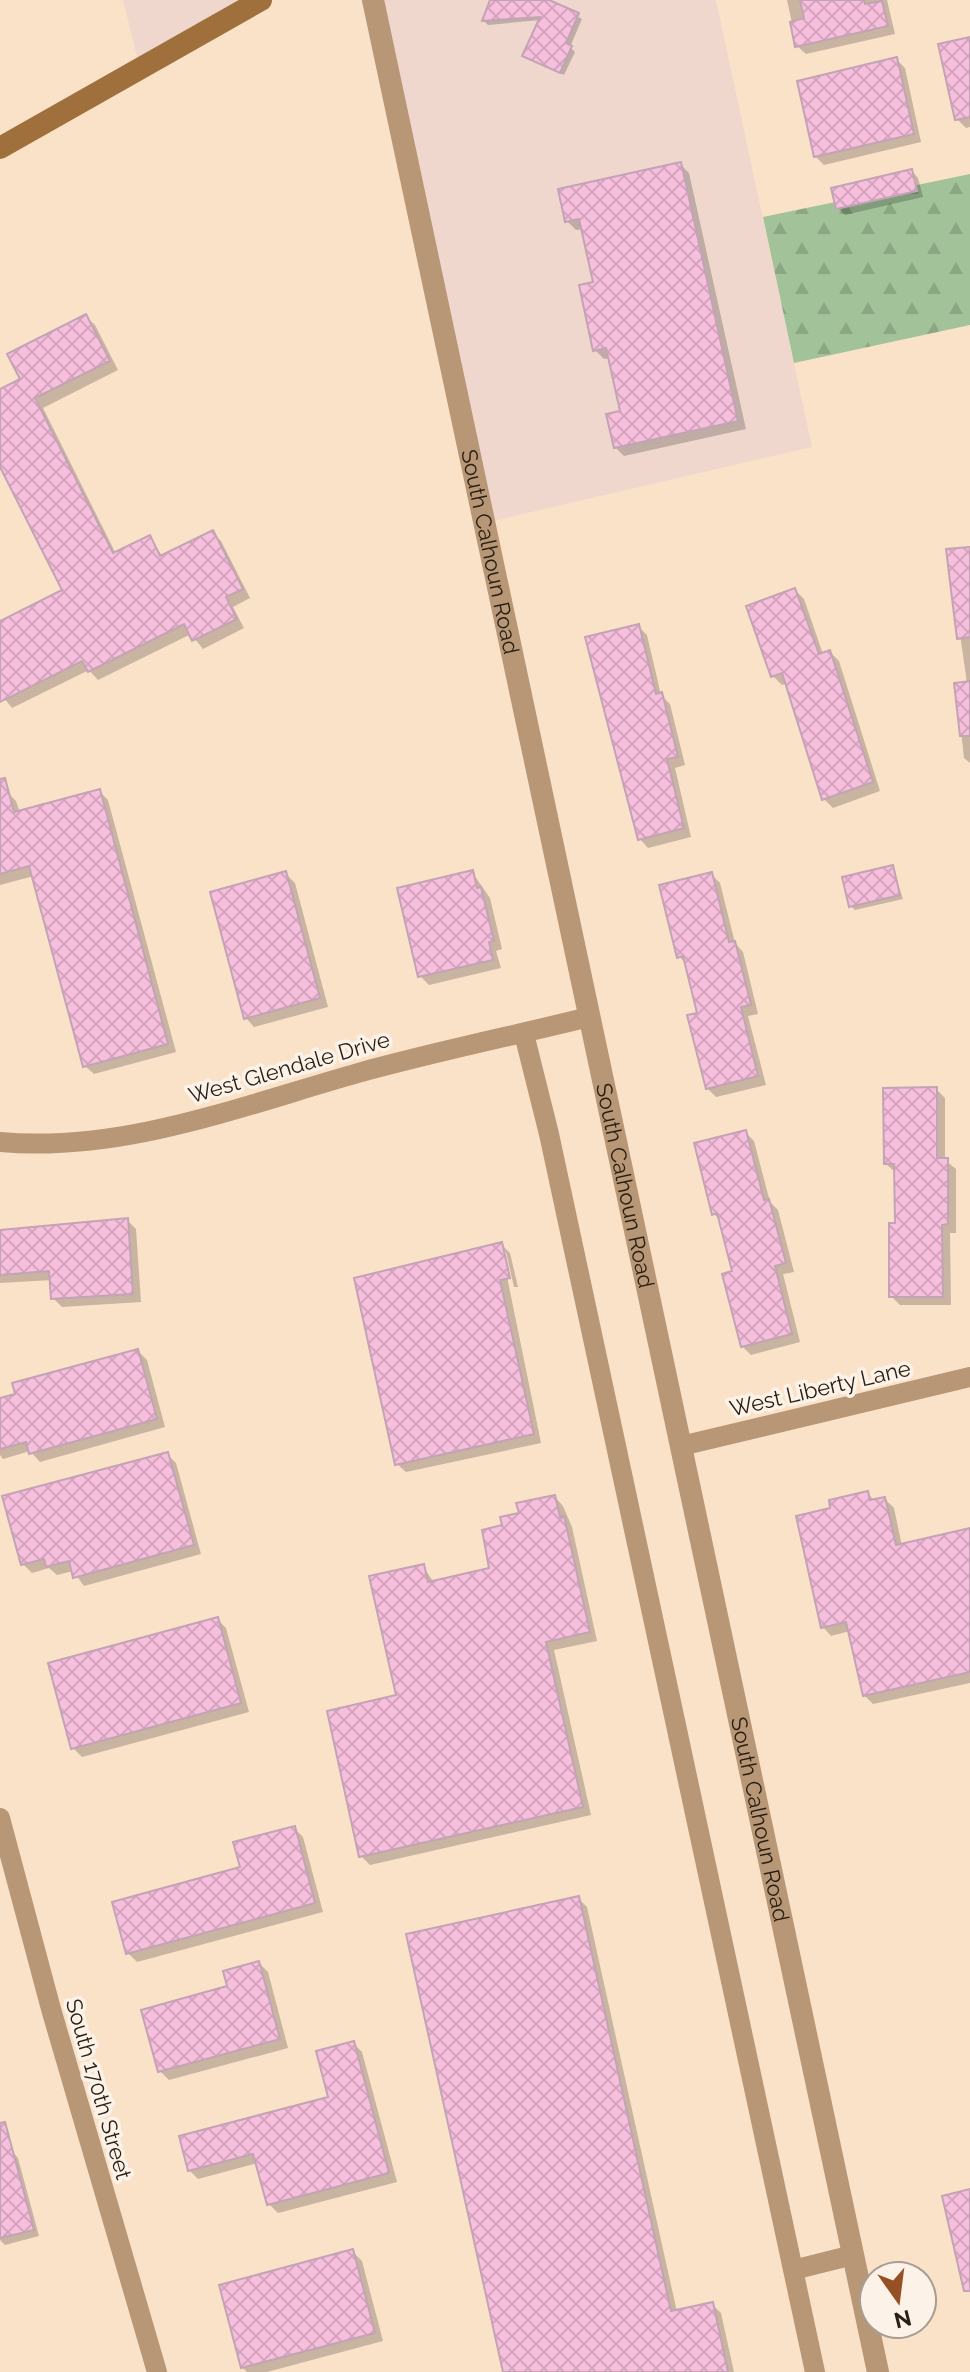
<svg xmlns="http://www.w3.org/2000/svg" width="970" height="2372" font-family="Raleway,sans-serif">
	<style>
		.commercial { fill: #efd7cd }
		.forest { fill: url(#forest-firs) }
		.shadow { fill: #0003 }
		.building { fill: url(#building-cross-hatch); stroke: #c3a3b4; stroke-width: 2 }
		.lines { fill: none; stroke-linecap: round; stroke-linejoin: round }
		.minor { stroke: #b89776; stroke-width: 20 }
		.tertiary { stroke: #b89776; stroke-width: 22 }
		.secondary { stroke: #9f703b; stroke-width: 22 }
		.labels { text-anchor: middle; stroke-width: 7; stroke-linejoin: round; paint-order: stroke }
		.street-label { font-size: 22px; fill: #271e14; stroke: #fcf2e8 }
	</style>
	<defs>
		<pattern id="forest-firs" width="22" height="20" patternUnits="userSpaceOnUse" patternTransform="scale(2)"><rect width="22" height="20" fill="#a2c399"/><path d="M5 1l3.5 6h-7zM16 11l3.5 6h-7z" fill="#8ca783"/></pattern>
		<pattern id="building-cross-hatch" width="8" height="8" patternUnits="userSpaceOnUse" patternTransform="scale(2)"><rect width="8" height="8" fill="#f7bfdd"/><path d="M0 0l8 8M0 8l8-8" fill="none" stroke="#d4a4bd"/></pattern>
	</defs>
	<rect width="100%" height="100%" fill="#fae2c8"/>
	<path class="commercial" d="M 123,0 L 261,0 L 140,69 Z
		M 373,0 L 716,0 L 812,447 L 484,523 Z"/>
	<path class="forest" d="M 970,174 L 970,325 L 794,363 L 763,217 Z"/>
	<path class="shadow" d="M 493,0 L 545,0 L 582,19 L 570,47 L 575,52 L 564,75 L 525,56 L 540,20 L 488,25 L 484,21 Z
		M 787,0 L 887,0 L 895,34 L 806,54 L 797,46 Z
		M 970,39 L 970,127 L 966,128 L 957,119 Z
		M 896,59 L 905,68 L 921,142 L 824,165 L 815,156 Z
		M 680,164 L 689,173 L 746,429 L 624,456 L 615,447 L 623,412 L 610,358 L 604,359 L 595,350 L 595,284 L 583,229 L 576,230 L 567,221 Z
		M 912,171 L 918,178 L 923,197 L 845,215 L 838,208 Z
		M 86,317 L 95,325 L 118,370 L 43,408 L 116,554 L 149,537 L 163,557 L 212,532 L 221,541 L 250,598 L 233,607 L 244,628 L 203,649 L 191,634 L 98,680 L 89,670 L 12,708 L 0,693 L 0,623 L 64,591 L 0,463 L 0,391 L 22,380 Z
		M 970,549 L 970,763 L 964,758 L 956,685 L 967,683 L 948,551 Z
		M 795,590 L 804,599 L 823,654 L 830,652 L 839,661 L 880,791 L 833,808 L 824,799 L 787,683 L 782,685 L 773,676 Z
		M 638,626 L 647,635 L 661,695 L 670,704 L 685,765 L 675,768 L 691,837 L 648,848 L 640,839 Z
		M 99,791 L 108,800 L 176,1052 L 94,1074 L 85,1066 L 34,876 L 0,885 L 0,794 L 7,792 L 16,801 L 20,813 Z
		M 892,867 L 903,899 L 855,910 L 851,906 Z
		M 472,872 L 490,898 L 502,949 L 496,951 L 501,968 L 429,985 L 420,976 Z
		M 286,874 L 295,883 L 328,1007 L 254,1027 L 246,1018 Z
		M 711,874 L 720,883 L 735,943 L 743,952 L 758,1014 L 748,1016 L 766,1085 L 716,1097 L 707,1088 L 700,1014 L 687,965 L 679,956 Z
		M 936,1089 L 945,1098 L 945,1160 L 956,1169 L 956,1233 L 950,1233 L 951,1305 L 900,1305 L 891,1296 L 897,1225 L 895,1172 L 886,1164 Z
		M 745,1132 L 754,1141 L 770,1202 L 778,1210 L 794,1272 L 783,1274 L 800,1342 L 751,1355 L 742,1346 L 735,1272 L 722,1222 L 714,1214 Z
		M 127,1220 L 136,1229 L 141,1302 L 62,1307 L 53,1298 L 52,1280 L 0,1283 L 0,1231 Z
		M 501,1244 L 510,1253 L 518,1287 L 514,1287 L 506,1252 L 502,1252 L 541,1443 L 406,1472 L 397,1464 Z
		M 138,1351 L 147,1360 L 165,1427 L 40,1462 L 30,1451 L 3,1459 L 0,1455 L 0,1400 Z
		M 167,1454 L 176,1463 L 201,1554 L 84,1586 L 73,1571 L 57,1575 L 49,1568 L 32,1573 L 23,1564 Z
		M 868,1494 L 875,1501 L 885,1499 L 894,1508 L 902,1546 L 970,1530 L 970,1683 L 873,1704 L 864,1695 L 850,1631 L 831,1636 L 823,1627 L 833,1510 Z
		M 555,1497 L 563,1506 L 572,1527 L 597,1641 L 554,1650 L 591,1815 L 370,1865 L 361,1856 L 398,1697 L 423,1566 L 434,1583 L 492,1570 L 504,1527 Z
		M 217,1619 L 226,1628 L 249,1712 L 82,1757 L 73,1748 Z
		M 294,1828 L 303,1837 L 323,1912 L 137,1962 L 128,1953 Z
		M 578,1898 L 587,1907 L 677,2312 L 712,2304 L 721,2313 L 734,2372 L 505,2372 Z
		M 259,1963 L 268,1972 L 288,2048 L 169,2080 L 160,2071 L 229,1988 Z
		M 353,2043 L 362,2052 L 397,2182 L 278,2213 L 269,2204 L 258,2163 L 198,2179 L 189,2170 L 331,2098 Z
		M 12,2151 L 18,2158 L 39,2236 L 5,2245 L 0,2240 L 0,2154 Z
		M 353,2252 L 362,2261 L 383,2341 L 267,2372 L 247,2372 L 242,2367 Z"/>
	<path class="building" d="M 490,0 L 549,0 L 579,13 L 566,43 L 572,46 L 560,73 L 522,56 L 540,17 L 482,21 Z
		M 800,0 L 864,0 L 865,4 L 882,1 L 888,26 L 795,47 L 790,22 L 804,18 Z
		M 970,37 L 970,117 L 955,120 L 938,44 Z
		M 897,57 L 914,134 L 814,157 L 797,81 Z
		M 681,162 L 738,421 L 614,448 L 606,414 L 620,411 L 606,348 L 593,351 L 579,285 L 593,282 L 579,219 L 565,222 L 558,189 Z
		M 912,169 L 917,191 L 836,209 L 831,188 Z
		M 86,314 L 110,361 L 35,398 L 113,553 L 150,535 L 160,556 L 213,530 L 243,589 L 226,597 L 237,619 L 192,641 L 184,624 L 88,672 L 82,661 L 0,702 L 0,621 L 62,590 L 0,467 L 0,389 L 20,379 L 7,354 Z
		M 970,547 L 970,637 L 957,639 L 946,549 Z
		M 795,588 L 819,654 L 830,650 L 873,782 L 822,800 L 782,673 L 771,677 L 746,606 Z
		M 639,624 L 656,694 L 662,692 L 678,757 L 667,759 L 684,828 L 638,840 L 585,637 Z
		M 970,681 L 970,736 L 960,736 L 954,683 Z
		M 5,778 L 14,812 L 100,789 L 168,1044 L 83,1067 L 29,866 L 0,874 L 0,779 Z
		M 893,865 L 900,895 L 849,907 L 842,877 Z
		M 473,870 L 477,888 L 481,887 L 494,941 L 489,942 L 493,960 L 418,977 L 397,888 Z
		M 286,871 L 320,998 L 244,1019 L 210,892 Z
		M 712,872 L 729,942 L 735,941 L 751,1005 L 741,1007 L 758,1076 L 706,1089 L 687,1015 L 697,1013 L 683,956 L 677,958 L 659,885 Z
		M 937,1087 L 937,1158 L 948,1158 L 948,1224 L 942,1225 L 943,1297 L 889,1297 L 889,1223 L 895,1223 L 894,1164 L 884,1164 L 883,1088 Z
		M 746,1130 L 764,1200 L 769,1199 L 786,1263 L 775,1266 L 792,1334 L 741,1347 L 722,1274 L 732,1271 L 717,1213 L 712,1215 L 694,1143 Z
		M 128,1218 L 133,1294 L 51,1299 L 49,1271 L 0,1275 L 0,1230 Z
		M 502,1242 L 510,1278 L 500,1280 L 534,1434 L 395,1465 L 354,1278 Z
		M 138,1349 L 157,1419 L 29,1454 L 26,1442 L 0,1449 L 0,1398 L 15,1394 L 12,1383 Z
		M 168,1452 L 194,1545 L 73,1578 L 69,1561 L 46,1567 L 44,1559 L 21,1565 L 2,1496 Z
		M 868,1491 L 870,1500 L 885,1497 L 896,1545 L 970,1528 L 970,1672 L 863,1696 L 846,1622 L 821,1628 L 796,1516 L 830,1508 L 829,1500 Z
		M 555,1495 L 560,1517 L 564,1516 L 590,1632 L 546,1642 L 583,1807 L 359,1857 L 327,1711 L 396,1695 L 369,1576 L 424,1564 L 428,1582 L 489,1568 L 482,1530 L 502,1525 L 500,1517 L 519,1513 L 516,1503 Z
		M 218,1617 L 241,1703 L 71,1749 L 48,1663 Z
		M 295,1826 L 315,1903 L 126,1954 L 112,1902 L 240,1867 L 233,1842 Z
		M 579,1896 L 671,2311 L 713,2302 L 728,2372 L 503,2372 L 406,1934 Z
		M 259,1961 L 280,2039 L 158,2072 L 141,2010 L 227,1986 L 223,1971 Z
		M 354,2041 L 389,2173 L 267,2205 L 253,2154 L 188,2171 L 179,2136 L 328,2097 L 316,2051 Z
		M 5,2122 L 34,2230 L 0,2238 L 0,2123 Z
		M 970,2189 L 970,2291 L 964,2291 L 942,2196 Z
		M 353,2249 L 375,2333 L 241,2368 L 219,2285 Z"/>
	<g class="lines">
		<path class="minor" d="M 524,1034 L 549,1134 L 815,2372
			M 0,1142 C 122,1153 241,1106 358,1073 C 434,1052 512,1036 589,1017
			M 681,1446 L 970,1377
			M 0,1818 L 51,2009 L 157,2372
			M 793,2270 L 853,2255"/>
		<path class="tertiary" id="s1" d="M 373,0 L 878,2372"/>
		<path class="secondary" d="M 0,148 L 261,0"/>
	</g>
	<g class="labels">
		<g class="street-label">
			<text dy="8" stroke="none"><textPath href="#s1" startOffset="564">South Calhoun Road</textPath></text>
			<text transform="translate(289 1067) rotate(-16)" y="8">West Glendale Drive</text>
			<text dy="8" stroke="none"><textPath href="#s1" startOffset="1212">South Calhoun Road</textPath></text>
			<text transform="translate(820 1388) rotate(-13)" y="8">West Liberty Lane</text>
			<text dy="8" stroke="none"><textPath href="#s1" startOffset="1860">South Calhoun Road</textPath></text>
			<text transform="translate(99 2089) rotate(74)" y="8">South 170th Street</text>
		</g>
	</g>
	<g transform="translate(898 2300) rotate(166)"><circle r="38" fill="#fcf2e8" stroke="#a79d93" stroke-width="2"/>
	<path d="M0-6L14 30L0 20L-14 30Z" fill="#955026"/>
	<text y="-12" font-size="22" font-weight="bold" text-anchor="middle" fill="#271e14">N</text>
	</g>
</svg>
